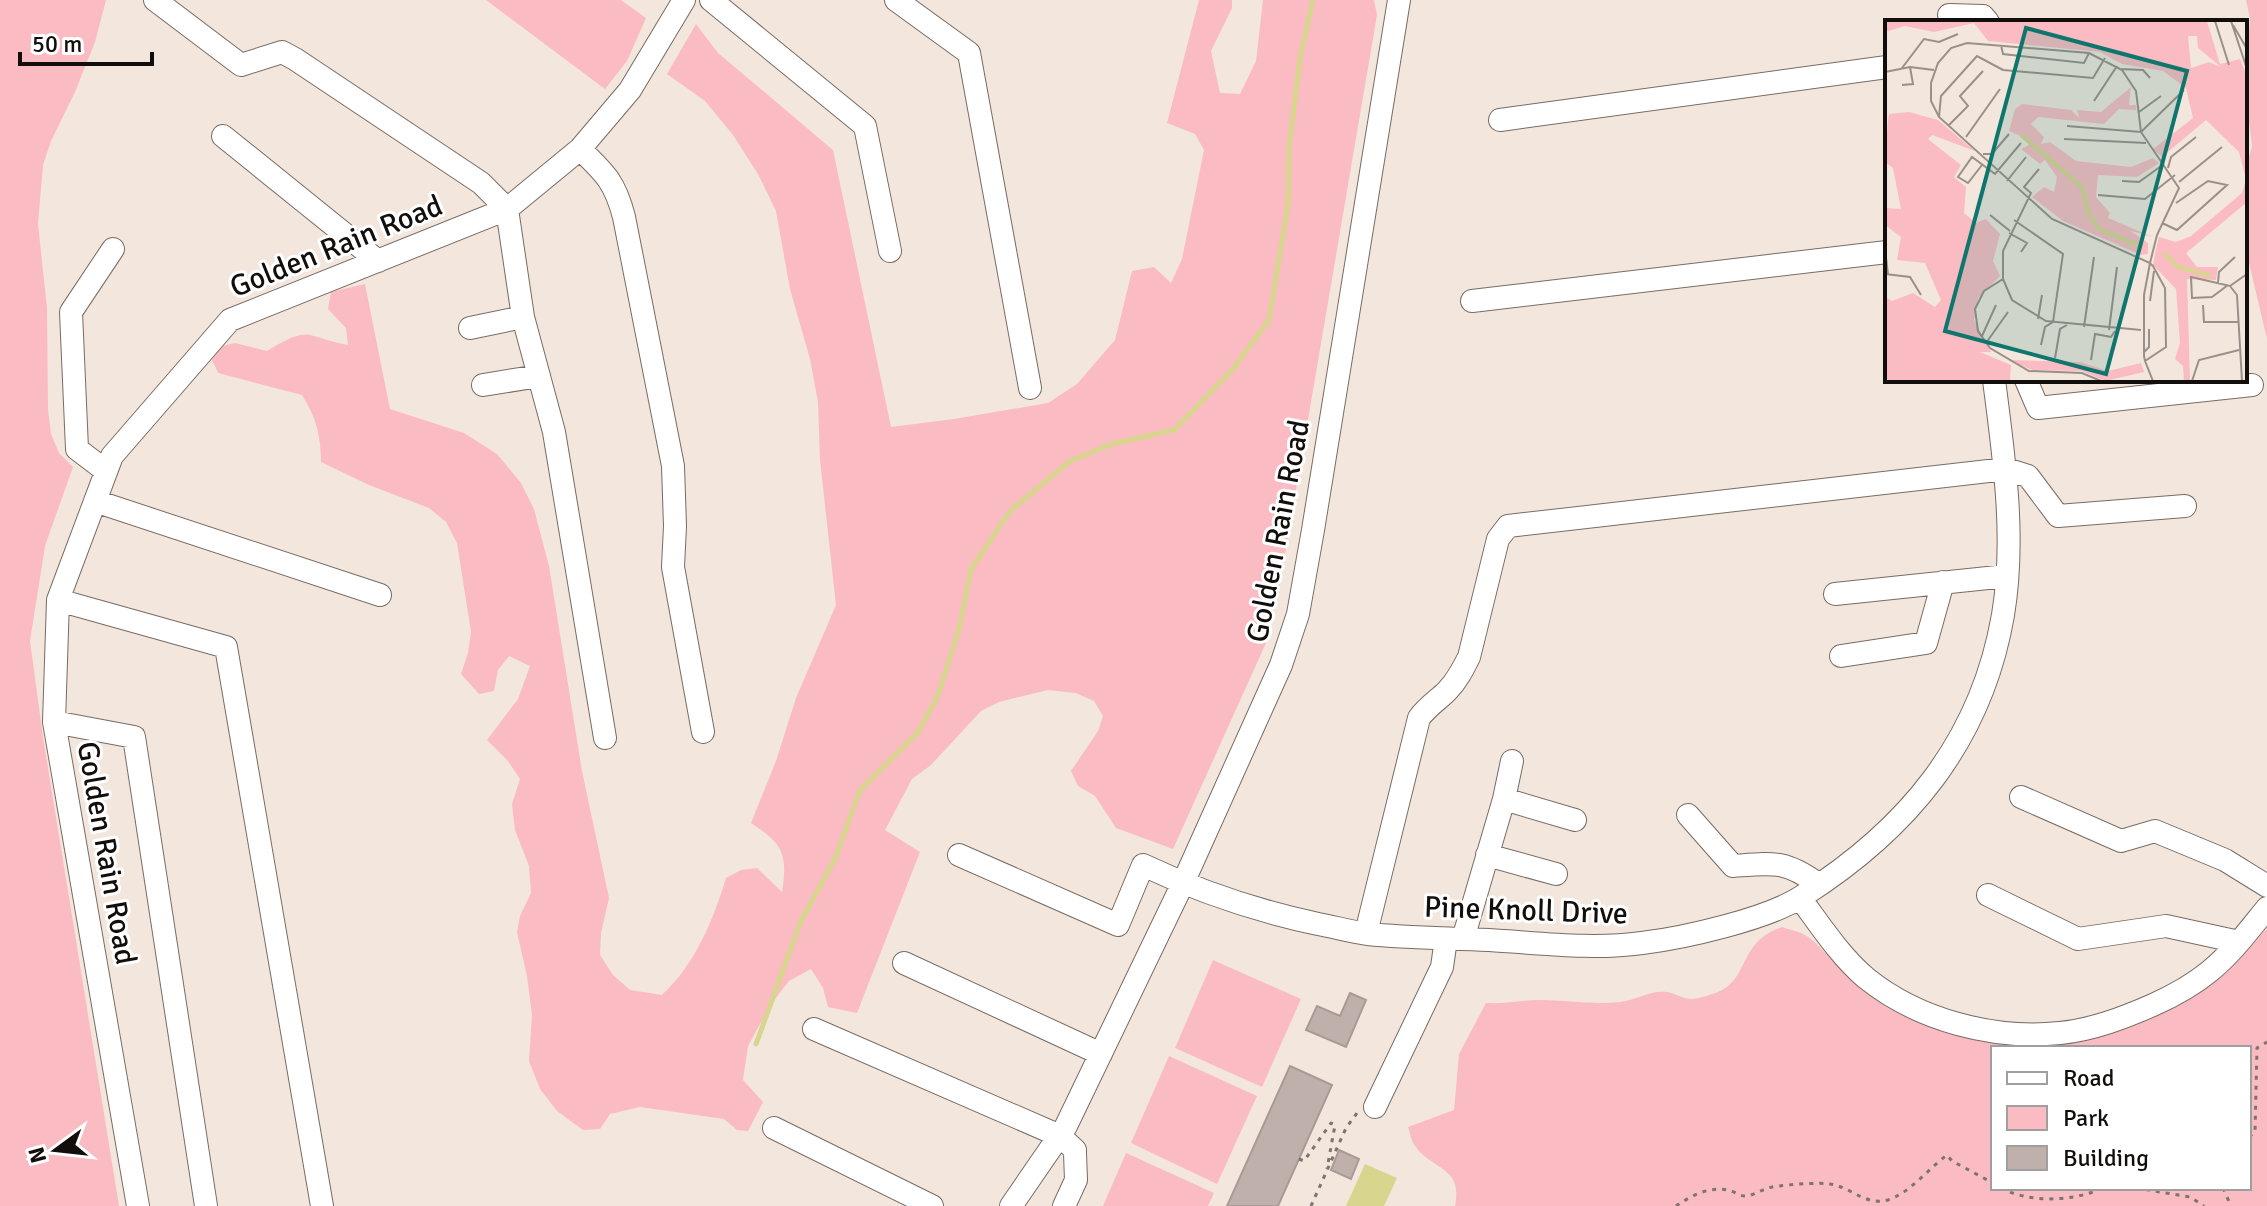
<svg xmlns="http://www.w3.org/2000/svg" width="2267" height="1206" font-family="Signika,sans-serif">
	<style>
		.green { fill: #fabcc2; fill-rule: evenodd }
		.water { fill: #d8d58f }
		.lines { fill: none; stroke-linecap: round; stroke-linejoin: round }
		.stream { stroke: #d8d58f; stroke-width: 5 }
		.building { fill: #c0b0ac; stroke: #a99a96; stroke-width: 2 }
		.minor-casing { stroke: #776c64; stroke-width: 24 }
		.path { stroke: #7c746e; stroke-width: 3; stroke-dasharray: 4 6; stroke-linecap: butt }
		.minor { stroke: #fff; stroke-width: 22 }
		.labels { text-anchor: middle; stroke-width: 6; stroke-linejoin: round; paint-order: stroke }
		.street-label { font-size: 30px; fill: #120e0b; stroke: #fff }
		.inset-river { fill: none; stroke: #d8d58f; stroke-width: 4 }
		.inset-road { fill: none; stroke: #999089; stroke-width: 2 }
		.view { fill: #0f766e; fill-opacity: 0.15; stroke: #0f766e; stroke-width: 4 }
		.inset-edge { fill: none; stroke: #120e0b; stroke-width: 4 }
	</style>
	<rect width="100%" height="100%" fill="#f3e6dd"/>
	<path class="green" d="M 0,0 L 106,0 L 95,42 L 75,92 L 51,141 L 43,165 L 38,224 L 47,308 L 48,409 L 51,434 L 59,453 L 73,467 L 45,546 L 30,641 L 43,737 L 119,1206 L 0,1206 Z
		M 486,0 L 621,0 L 646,18 L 627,61 L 605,89 Z
		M 1199,0 L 1232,0 L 1232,8 L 1211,51 L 1220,93 L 1240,94 L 1256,61 L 1263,0 L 1374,0 L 1377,15 L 1280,584 L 1266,643 L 1173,849 L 1116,828 L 1095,796 L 1078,786 L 1071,771 L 1098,731 L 1103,716 L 1094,701 L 1076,693 L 1048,690 L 999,702 L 981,711 L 931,765 L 912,779 L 885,830 L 920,852 L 857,1013 L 828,1007 L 823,988 L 811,969 L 789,981 L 771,1004 L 748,1046 L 743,1080 L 763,1102 L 748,1131 L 737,1130 L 724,1119 L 640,1107 L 610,1114 L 600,1129 L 583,1130 L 557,1111 L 540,1089 L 529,1061 L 532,1015 L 527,976 L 517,932 L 520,916 L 531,893 L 529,866 L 515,830 L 512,804 L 520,779 L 508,761 L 487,740 L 518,699 L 530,666 L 509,656 L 498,670 L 494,691 L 479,694 L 461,674 L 468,653 L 471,632 L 457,543 L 446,522 L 429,508 L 369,485 L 321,462 C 321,436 316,417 302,395 L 218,373 L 212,360 L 218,347 L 235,343 L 267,351 C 279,344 297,332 310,335 C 323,338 335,343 348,345 L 346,328 L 328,309 L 331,292 L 365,284 L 390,409 L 464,433 L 497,454 L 521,483 L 534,509 L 549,566 L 582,771 L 609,898 L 601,933 L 600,955 L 613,975 L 630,990 L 662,995 C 695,964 713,921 726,878 L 741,870 L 757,868 L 782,892 C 788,854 783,844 751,823 L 776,761 L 796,698 L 836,605 L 820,460 L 818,402 L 810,359 L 790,289 L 776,211 L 758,174 L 733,135 L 705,101 L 667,74 L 696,24 L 718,53 L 833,150 L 891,427 L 954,419 L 1048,403 L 1077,384 L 1115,340 L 1132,271 L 1154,267 L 1171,283 L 1182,259 L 1204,150 L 1195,134 L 1167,123 Z
		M 2246,0 L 2267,0 L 2267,339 L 2245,246 L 2245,171 L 2252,146 L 2245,90 L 2250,19 Z
		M 1782,927 C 1789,930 1799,931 1805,935 C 1824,946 1842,977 1863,989 C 1899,1009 1934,1029 1974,1039 C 2001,1047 2031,1045 2059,1042 C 2150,1031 2207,998 2267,928 L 2267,1206 L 1455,1206 C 1463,1166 1433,1171 1415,1146 C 1411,1141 1410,1133 1408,1127 L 1454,1110 L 1459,1054 L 1486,1003 C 1505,1004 1522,1000 1540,1000 C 1567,1000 1593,1005 1620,1002 C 1636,1000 1651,990 1667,992 C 1675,993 1683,999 1691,999 C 1698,999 1714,994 1720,991 C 1750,977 1738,942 1782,927 ZM 1993,1048 L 2249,1048 L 2249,1188 L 1993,1188 Z
		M 1213,960 L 1301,999 L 1262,1087 L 1175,1048 Z
		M 1169,1056 L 1257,1096 L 1217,1184 L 1131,1143 Z
		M 1126,1153 L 1214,1193 L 1208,1206 L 1103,1206 Z"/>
	<path class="water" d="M 1365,1164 L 1397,1178 L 1384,1206 L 1346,1206 Z"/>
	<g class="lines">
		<path class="stream" d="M 756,1044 L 801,921 L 835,859 L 860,790 L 919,731 L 938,695 L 959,629 L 971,569 L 1010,511 L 1070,461 L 1112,444 L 1174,430 L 1232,370 L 1269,320 L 1288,204 L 1289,147 L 1300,58 L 1313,0"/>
	</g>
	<path class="building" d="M 1350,993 L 1366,1000 L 1346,1047 L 1306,1030 L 1317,1006 L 1340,1016 Z
		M 1290,1066 L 1332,1085 L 1278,1206 L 1227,1206 Z
		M 1339,1150 L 1359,1159 L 1351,1179 L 1331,1170 Z"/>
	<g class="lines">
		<g class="minor-casing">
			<path id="minor" d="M 155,0 L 241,65 L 282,52 L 295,59 L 481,183 L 507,209 L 523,317 L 554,432 L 605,738
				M 711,0 L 865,126 L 890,251
				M 896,0 L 969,53 L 1030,388
				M 1949,15 L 1983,16 L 1988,22
				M 1500,120 L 1887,67
				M 223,136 L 378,261
				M 580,149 C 605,173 615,182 624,217 L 673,466 L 675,526 L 673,567 L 703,732
				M 1472,301 L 1887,252
				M 470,328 L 523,317
				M 2026,380 L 2038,408 L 2252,385
				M 483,385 L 539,376
				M 106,471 L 77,449 L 71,312 L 113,249
				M 95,501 L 380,595
				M 1835,594 L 2007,576
				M 58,600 L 226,647 L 322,1206
				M 1841,656 L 1926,643 L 1943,582
				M 54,722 L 134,737 L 206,1206
				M 2021,797 L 2121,841 L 2155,831 L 2225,860 L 2267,886
				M 1504,799 L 1512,761
				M 1688,815 L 1733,866 C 1773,863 1785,860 1818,884
				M 959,855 L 1118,925 L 1143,865 C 1200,892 1257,911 1318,924 C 1335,927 1351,932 1368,934 C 1408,938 1449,938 1489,940 C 1540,943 1592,950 1642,943 C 1684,938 1767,919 1801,897 C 1907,830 1981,742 2003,615 C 2016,537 2004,458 1994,380
				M 1487,855 L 1556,874
				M 1988,895 L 2078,939 L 2166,926 L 2239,942
				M 1800,898 C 1820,925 1840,956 1866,978 C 1918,1020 1993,1040 2060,1033 C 2092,1030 2123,1018 2153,1005 C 2173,996 2193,985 2210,971 C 2232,953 2249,930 2267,908
				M 1366,933 L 1419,718 C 1427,707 1438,700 1447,691 C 1457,681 1463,669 1469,657 L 1498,539 L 1508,526 L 2006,469 L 2028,476 L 2058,516 L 2185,506
				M 1463,939 L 1504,799 L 1575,820
				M 904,963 L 1101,1054
				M 814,1029 L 1060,1136 L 1075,1150 L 1075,1153 L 1076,1180 L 1064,1206
				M 1375,1107 L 1442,967 L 1446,939
				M 774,1128 L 932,1206
				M 138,1206 L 54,722 L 58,600 L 112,456 L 230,320 L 507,209 L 580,149 L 630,90 L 684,0
				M 1011,1206 L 1066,1126 L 1183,883 L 1281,665 L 1298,614 L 1313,530 L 1399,0"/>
		</g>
		<path class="path" d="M 2249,1137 L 2255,1132 L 2257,1048 L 2267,1042
			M 1299,1159 L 1304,1161 L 1331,1123 L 1335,1125 L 1327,1169
			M 2001,1188 C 2029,1203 2074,1202 2102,1188
			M 2136,1188 L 2190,1197 L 2204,1206
			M 2223,1188 L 2231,1206
			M 1311,1206 L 1346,1128 L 1357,1113
			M 1676,1206 C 1691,1196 1709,1186 1728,1190 C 1734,1191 1739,1196 1745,1196 C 1753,1196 1761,1190 1768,1188 C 1776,1185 1822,1182 1830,1184 C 1851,1187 1865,1206 1888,1200 C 1911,1192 1928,1169 1947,1155 L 1952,1161 L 1993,1183"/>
		<use href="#minor" class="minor"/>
	</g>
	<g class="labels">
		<g class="street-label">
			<text transform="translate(336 246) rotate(-22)" y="10">Golden Rain Road</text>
			<text transform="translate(1278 531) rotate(-79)" y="10">Golden Rain Road</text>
			<text transform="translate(107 853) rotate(80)" y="10">Golden Rain Road</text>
			<text transform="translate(1526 910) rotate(2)" y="10">Pine Knoll Drive</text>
		</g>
	</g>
	<g transform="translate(1885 20)">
		<rect width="362" height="362" fill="#f3e6dd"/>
		<path d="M 0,1 L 322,1 L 335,44 L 355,39 L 362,56 L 362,182 L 301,233 L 312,247 L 333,247 L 331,260 L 302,259 L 305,361 L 299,361 L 298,346 L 290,339 L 295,323 L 291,269 L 268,245 L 271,229 L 274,217 L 291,222 L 306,216 L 357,173 L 361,159 L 354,132 L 321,100 L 277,137 L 268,129 L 308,98 L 301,68 L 278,51 L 237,44 L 215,32 L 103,21 L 89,3 L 49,12 L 20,6 L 0,12 ZM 303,16 L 312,16 L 313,28 L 336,47 L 324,42 L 306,48 ZM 246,67 L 244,85 L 251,85 L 251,90 L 234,89 L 219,104 L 153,97 L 146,104 L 159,117 L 156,124 L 165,122 L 191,141 L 246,147 L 268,138 L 274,143 L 252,157 L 213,155 L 211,177 L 225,193 L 223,198 L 268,217 L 246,211 L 263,223 L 263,234 L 256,235 L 178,201 L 147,177 L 159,167 L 169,172 L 172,157 L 160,140 L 155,144 L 136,129 L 144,125 L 140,118 L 124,111 L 130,89 L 137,84 L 186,90 L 194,98 L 192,90 L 216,92 ZM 24,92 L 53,100 L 90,131 L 47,115 L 43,119 L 76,145 L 69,157 L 81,167 L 79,193 L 91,203 L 101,199 L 115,214 L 108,241 L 115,256 L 93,278 L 89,300 L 106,332 L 95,332 L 126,345 L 125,361 L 0,361 L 0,277 L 7,281 L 28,273 L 50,287 L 56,280 L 40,243 L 12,240 L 16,217 L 0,205 L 0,188 L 16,189 L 8,148 L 0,142 L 3,100 L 4,94 ZM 124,340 L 195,342 L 223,351 L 256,343 L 259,352 L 220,361 L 197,351 L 147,350 Z" fill="#fabcc2" fill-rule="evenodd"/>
		<path class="inset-river" d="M 136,115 L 198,168 L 203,193 L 214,209 L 257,227M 279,233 L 293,247 L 326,256"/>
		<path class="inset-road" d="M 330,1 L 344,45M 346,1 L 362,49M 348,5 L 362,29M 116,25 L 118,34 L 199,43 L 204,33M 17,48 L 39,19 L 54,22 L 73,14M 235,49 L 258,50 L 265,58M 0,52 L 25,47 L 49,50M 17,65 L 28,64 L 25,47M 209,81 L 232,46M 254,92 L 276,76M 54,97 L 56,76 L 92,36 L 118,50 L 208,58 L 220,38M 64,105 L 83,86 L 75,76 L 98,51M 182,106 L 256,112 L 299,70M 81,117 L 115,69M 179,119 L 261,123M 98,134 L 107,134 L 124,114M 97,145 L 83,163 L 73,157 L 87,137 L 110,154 L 136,123M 283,148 L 286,137 L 311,117M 154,149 L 139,167 L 146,173 L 118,231 L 118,259 L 127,280 L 161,301 L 256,310M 122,161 L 141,137M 237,161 L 254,162 L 279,144M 294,162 L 337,127M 213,175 L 260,179 L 290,155M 105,195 L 125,211M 129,200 L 178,234 L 168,302 L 160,307 L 156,325M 277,203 L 292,210 L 342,165 L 323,161 L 291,183M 124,213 L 142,223 L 136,232M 0,229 L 3,254M 0,254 L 25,257 L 36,275M 118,259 L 99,271 L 90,289 L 93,311 L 105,328 L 144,351 L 197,353 L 216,361M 333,263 L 334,252 L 350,237M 343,265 L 327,277 L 307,278 L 306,257 L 345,266 L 362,254M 345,266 L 352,275 L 357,361M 362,280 L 362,350M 265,281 L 269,251M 318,285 L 319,302 L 353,302M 153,299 L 157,275M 199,307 L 209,237M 224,310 L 232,247M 97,316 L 111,285M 101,323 L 123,292M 259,332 L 264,327 L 264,309M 170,338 L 175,309 L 182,305M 206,340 L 210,314 L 226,317 L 230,311M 260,341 L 281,327 L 280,268 L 268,246 L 265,243 L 167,199 L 54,97 L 46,81 L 46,63 L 53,43 L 66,28 L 82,23 L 204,33 L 237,50 L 251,71 L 256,112 L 294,168 L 272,215 L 265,243 L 259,275 L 259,336 L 260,341 L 268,361M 307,361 L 314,340 L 354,330"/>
		<path class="view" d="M 141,8 L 302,51 L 221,354 L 60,311 Z"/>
		<rect width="362" height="362" class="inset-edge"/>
	</g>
	<rect x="1991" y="1046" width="260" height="144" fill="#ffffff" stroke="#a09f9d" stroke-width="2"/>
	<rect x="2007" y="1072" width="40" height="12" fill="#ffffff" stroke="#a09f9d" stroke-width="2"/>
	<text x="2063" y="1086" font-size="24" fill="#120e0b">Road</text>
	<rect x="2007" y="1106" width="40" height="24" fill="#fabcc2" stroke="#a09f9d" stroke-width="2"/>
	<text x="2063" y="1126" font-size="24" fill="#120e0b">Park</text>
	<rect x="2007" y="1146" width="40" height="24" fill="#c0b0ac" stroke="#a09f9d" stroke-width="2"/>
	<text x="2063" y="1166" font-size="24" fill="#120e0b">Building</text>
	<g transform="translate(56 1150) rotate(255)" stroke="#ffffff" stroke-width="6" paint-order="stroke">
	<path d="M0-6L14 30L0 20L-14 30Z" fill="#120e0b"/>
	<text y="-12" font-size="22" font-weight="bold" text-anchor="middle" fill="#120e0b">N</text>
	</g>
	<path d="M20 52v12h132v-12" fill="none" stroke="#120e0b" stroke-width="4"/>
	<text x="32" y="52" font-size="24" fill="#120e0b" stroke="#ffffff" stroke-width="6" paint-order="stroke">50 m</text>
</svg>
